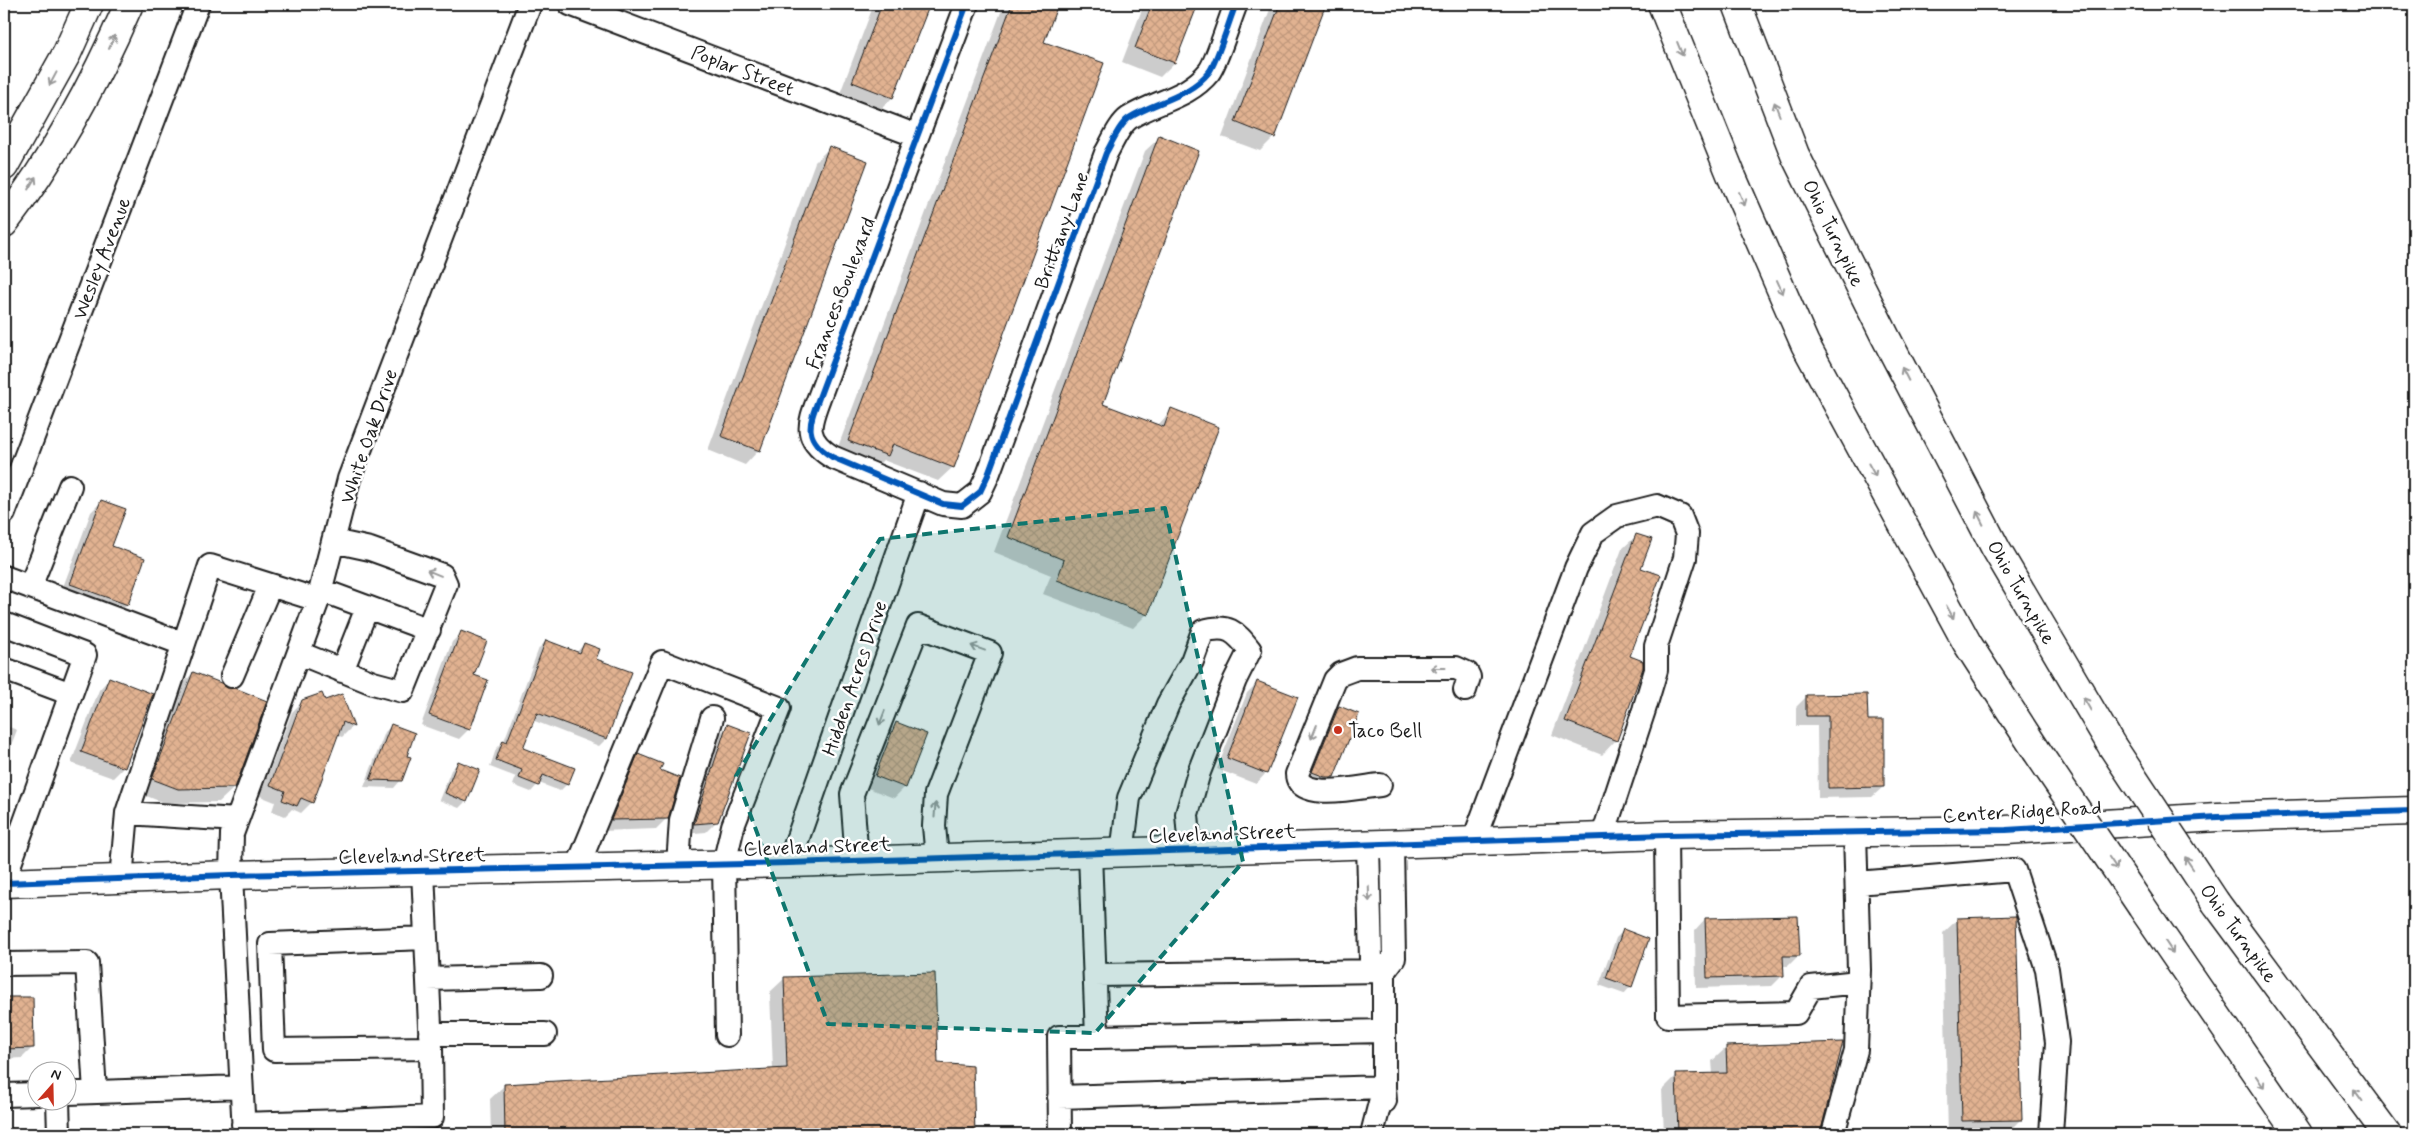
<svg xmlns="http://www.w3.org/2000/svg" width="2418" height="1138" font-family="Mynerve,sans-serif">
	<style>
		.shadow { fill: #0003 }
		.building { fill: url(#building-cross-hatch); stroke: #1c1c1c }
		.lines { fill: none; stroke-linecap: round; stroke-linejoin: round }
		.minor-casing { stroke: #1c1c1c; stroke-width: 26 }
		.major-casing { stroke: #1c1c1c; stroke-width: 31 }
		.highway-casing { stroke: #1c1c1c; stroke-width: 31 }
		.minor { stroke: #fff; stroke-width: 22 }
		.major { stroke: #fff; stroke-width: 28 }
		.highway { stroke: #fff; stroke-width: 28 }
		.highway-bridge-casing { stroke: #1c1c1c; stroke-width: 31; stroke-linecap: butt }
		.highway-bridge { stroke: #fff; stroke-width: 28 }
		.cycleway-casing { stroke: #fff; stroke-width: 9 }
		.cycleway { stroke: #0057b8; stroke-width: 6 }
		.oneway { stroke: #999 }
		.marked { fill: #0f766e; fill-opacity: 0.2; stroke: #0f766e; stroke-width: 4; stroke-dasharray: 10 6; stroke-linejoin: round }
		.poi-dot { fill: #c8321e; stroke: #fff; stroke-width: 2 }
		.labels { text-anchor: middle; stroke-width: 5; stroke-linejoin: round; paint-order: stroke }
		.street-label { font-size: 20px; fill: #1c1c1c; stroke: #fff }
		.poi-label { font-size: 20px; fill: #1c1c1c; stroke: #fff; text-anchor: start }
	</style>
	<defs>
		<pattern id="building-cross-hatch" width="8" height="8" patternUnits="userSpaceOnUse" patternTransform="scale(1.25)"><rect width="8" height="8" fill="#e1b291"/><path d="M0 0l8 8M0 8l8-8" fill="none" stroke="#c0987c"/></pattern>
	</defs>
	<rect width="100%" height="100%" fill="#fff"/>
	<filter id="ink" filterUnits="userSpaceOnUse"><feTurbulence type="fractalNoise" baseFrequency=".02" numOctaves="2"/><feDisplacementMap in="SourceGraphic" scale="10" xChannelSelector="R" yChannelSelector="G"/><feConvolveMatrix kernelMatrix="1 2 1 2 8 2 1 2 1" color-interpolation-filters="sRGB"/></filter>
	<g filter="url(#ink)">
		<path class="shadow" d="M 874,4 L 928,4 L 892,98 L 878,112 L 839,96 Z
			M 1004,4 L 1057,4 L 1043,43 L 953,467 L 938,481 L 883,460 L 873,470 L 835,455 Z
			M 1144,4 L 1196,4 L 1174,63 L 1160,77 L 1122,62 Z
			M 1272,4 L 1324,4 L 1274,137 L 1260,151 L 1222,137 Z
			M 1160,137 L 1101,405 L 1157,426 L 1172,410 L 1147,614 L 1133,628 L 1043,594 L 1051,575 L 994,552 L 1145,151 Z
			M 829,148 L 759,450 L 745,465 L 708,450 L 815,162 Z
			M 102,501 L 111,547 L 127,605 L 116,615 L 60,595 L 91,512 Z
			M 1637,535 L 1639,568 L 1616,740 L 1602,755 L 1552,735 L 1622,549 Z
			M 462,632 L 472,676 L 469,729 L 459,739 L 421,725 L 452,642 Z
			M 546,641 L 576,653 L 584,644 L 595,660 L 631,673 L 606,739 L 599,746 L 532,720 L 522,749 L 567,784 L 560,791 L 539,783 L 531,792 L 513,785 L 516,777 L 490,767 L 496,749 L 504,741 L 539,648 Z
			M 193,673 L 234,788 L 219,802 L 164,803 L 139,793 L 179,688 Z
			M 109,679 L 124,767 L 113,778 L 71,763 L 99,690 Z
			M 1258,682 L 1266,773 L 1256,784 L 1217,769 L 1247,693 Z
			M 1807,696 L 1866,721 L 1883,787 L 1872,797 L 1818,798 L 1817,726 L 1796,726 L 1796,707 Z
			M 303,701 L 324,702 L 353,726 L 342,737 L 337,735 L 312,802 L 301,813 L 292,809 L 285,816 L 272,811 L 275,802 L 260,796 L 292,712 Z
			M 1339,707 L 1333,777 L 1322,788 L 1302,783 L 1328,718 Z
			M 896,723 L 905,787 L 894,798 L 865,787 L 886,734 Z
			M 4,725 L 17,730 L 4,763 Z
			M 392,725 L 406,756 L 401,780 L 394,788 L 364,787 L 385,732 Z
			M 728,726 L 717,821 L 706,832 L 684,834 L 717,737 Z
			M 638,756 L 667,818 L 656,829 L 601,831 L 628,767 Z
			M 458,763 L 466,801 L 459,808 L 439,800 L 451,770 Z
			M 1705,919 L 1799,955 L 1788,966 L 1782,966 L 1783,975 L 1772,986 L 1696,988 L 1695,930 Z
			M 1958,919 L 2021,1119 L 2006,1134 L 1948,1134 L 1943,933 Z
			M 1623,931 L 1631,986 L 1624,994 L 1599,985 L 1616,938 Z
			M 785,978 L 936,1064 L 972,1067 L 974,1134 L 491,1134 L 490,1099 L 505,1085 L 773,1070 L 770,992 Z
			M 4,998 L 32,998 L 33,1047 L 22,1058 L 4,1059 Z
			M 1842,1044 L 1819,1134 L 1664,1134 L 1662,1090 L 1677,1075 L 1713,1074 L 1712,1061 L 1727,1047 Z"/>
		<path class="building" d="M 882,4 L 930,4 L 893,98 L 852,82 Z
			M 1012,4 L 1058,4 L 1044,42 L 1104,63 L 954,468 L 893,444 L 888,456 L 848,441 Z
			M 1152,4 L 1198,4 L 1175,63 L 1135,48 Z
			M 1280,4 L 1326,4 L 1275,138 L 1235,122 Z
			M 1159,135 L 1199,151 L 1103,404 L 1164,427 L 1171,408 L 1219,427 L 1148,615 L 1057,580 L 1064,560 L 1008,537 Z
			M 829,146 L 868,161 L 760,451 L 721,436 Z
			M 101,500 L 126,509 L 112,546 L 145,558 L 128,605 L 70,584 Z
			M 1636,534 L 1652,539 L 1641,568 L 1661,575 L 1630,656 L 1643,661 L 1643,668 L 1617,741 L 1565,721 Z
			M 461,631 L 487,641 L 474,675 L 488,680 L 470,730 L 429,715 Z
			M 546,640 L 580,653 L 584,643 L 600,649 L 596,659 L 632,672 L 607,739 L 537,713 L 523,748 L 575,768 L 568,785 L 543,775 L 539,786 L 519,778 L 522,770 L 496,760 L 503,740 L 507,742 Z
			M 193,672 L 221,683 L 227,688 L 235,688 L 267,701 L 235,788 L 178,789 L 152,779 Z
			M 109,677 L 153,694 L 125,768 L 81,752 Z
			M 1257,681 L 1298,697 L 1267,774 L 1227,758 Z
			M 322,693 L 325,700 L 342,694 L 354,727 L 343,722 L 313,803 L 301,798 L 297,806 L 282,800 L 285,791 L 270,785 L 302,700 Z
			M 1867,694 L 1868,720 L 1884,720 L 1884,787 L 1828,788 L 1828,716 L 1806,716 L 1806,695 Z
			M 1339,706 L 1359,714 L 1334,777 L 1325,777 L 1312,772 Z
			M 896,722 L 927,734 L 906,788 L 875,776 Z
			M 391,724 L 415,733 L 407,756 L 411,757 L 402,781 L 370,780 Z
			M 727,724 L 751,733 L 718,822 L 694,824 Z
			M 638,754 L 663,764 L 660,770 L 680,778 L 668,819 L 611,820 Z
			M 458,761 L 480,770 L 467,802 L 445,793 Z
			M 1798,916 L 1800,956 L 1783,956 L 1784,976 L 1707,978 L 1705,918 Z
			M 2016,916 L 2022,1120 L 1962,1121 L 1957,918 Z
			M 1623,929 L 1649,939 L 1632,987 L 1606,978 Z
			M 935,973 L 938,1063 L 973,1066 L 975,1134 L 505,1134 L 504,1084 L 787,1068 L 784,977 Z
			M 4,997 L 33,997 L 34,1048 L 4,1049 Z
			M 1843,1042 L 1820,1134 L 1678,1134 L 1676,1074 L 1727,1073 L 1726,1046 Z"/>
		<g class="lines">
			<g class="minor-casing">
				<path id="minor" d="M 570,4 L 917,136
					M 967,4 L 820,395 C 809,424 802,438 832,457 L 943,504 L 962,506 L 980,492 L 988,475 L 1106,153 C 1112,143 1119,125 1129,118 C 1156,101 1188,98 1209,72 C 1217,62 1230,18 1236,4
					M 4,513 L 198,4
					M 4,577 L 183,644
					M 30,587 L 70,486
					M 321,590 L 429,630
					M 4,624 L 85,655 L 4,880
					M 299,653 L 373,683 L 403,691 L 446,584 L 442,575 L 370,549 L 333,541
					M 4,669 L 71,694
					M 342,671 L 367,608
					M 232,676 L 270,586
					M 1380,785 C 1361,787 1298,802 1297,774 L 1335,680 L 1341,674 L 1357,668 L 1456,668 L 1467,673 L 1469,677 L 1465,690
					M 127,813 L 210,566 L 318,600
					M 1666,835 L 1668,1016 L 1796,1013 L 1811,987 L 1858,982
					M 1473,842 L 1576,568 L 1593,533 L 1617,516 L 1657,506 L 1680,516 L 1687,534 L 1685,558 L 1656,646 L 1656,670 L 1644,710 L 1602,838
					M 1368,845 L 1371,960 L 1384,971 L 1394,958 L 1392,845
					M 1122,853 L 1129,798 L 1168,704 L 1192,661 L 1203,631 C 1228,624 1235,631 1250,650 L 1235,680 L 1199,772 L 1187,814 L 1190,851
					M 857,861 L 852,794 L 918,626 L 990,653 L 936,794 L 934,826 L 937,858
					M 789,863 L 919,493
					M 678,865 L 681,820 L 712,718
					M 577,868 L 662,662 L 779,708 L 733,826 L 724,864 L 727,1035
					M 423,871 C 426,930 428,989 431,1048 L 274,1050 L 270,944 L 426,938
					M 121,879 L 127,813 L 237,820
					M 1857,883 L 2014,870 L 2047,969 L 2057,1042 L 2051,1134
					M 4,964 L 87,963 L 95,1092
					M 1096,975 L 1384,971 L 1384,1087 L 1372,1134
					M 428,979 L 541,976
					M 430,1034 L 545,1034
					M 1097,1037 L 1384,1031
					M 68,1093 L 241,1087
					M 4,1095 L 38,1094
					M 1059,1097 L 1384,1087 L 1385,1101
					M 58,1100 L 59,1134
					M 345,1121 L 432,1117 L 431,1048
					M 243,1124 L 345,1121 L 345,1134
					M 244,1134 L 231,875 L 232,834 L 318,600 L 349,479 L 530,4
					M 1060,1134 L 1059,1037 L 1097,1037 L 1090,854
					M 1833,1134 L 1856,1050 L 1859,970 L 1855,833"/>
			</g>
			<g class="major-casing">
				<path id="major" d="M 4,883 L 231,875 L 789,863 L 1666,835 L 2006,830 L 2217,817 L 2414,811"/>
			</g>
			<g class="highway-casing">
				<path id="highway" d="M 1662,4 L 1732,177 L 1805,344 L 1967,643 L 2036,750
					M 1737,4 L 1795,155 L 1885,336 L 1996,549 L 2112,746
					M 4,166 L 67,53 L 89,4
					M 4,223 C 55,157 96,80 129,4
					M 2216,903 L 2387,1134
					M 2142,907 L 2298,1134"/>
			</g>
			<use href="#minor" class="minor"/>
			<use href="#major" class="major"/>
			<use href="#highway" class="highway"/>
			<g class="highway-bridge-casing">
				<path id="highway-bridge" d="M 2112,746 L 2216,903
					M 2036,750 L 2142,907"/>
			</g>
			<use href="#highway-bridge" class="highway-bridge"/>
			<g class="cycleway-casing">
				<path id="cycleway" d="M 967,4 L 820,395 C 809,424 802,438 832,457 L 943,504 L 962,506 L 980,492 L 988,475 L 1106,153 C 1112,143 1119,125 1129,118 C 1156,101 1188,98 1209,72 C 1217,62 1230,18 1236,4
					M 4,883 L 231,875 L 789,863 L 1666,835 L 2006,830 L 2217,817 L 2414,811"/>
			</g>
			<use href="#cycleway" class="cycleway"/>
		</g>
		<defs><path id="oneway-shaft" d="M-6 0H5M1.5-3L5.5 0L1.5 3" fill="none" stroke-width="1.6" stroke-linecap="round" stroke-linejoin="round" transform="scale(1.25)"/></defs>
		<g class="oneway">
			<use href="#oneway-shaft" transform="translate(112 42) rotate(-66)"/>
			<use href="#oneway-shaft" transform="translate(1680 49) rotate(68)"/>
			<use href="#oneway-shaft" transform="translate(53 79) rotate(118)"/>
			<use href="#oneway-shaft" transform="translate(1777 109) rotate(-111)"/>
			<use href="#oneway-shaft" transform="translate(32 183) rotate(-59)"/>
			<use href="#oneway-shaft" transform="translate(1742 199) rotate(67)"/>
			<use href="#oneway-shaft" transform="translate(1780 287) rotate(66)"/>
			<use href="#oneway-shaft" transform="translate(1905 374) rotate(-117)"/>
			<use href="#oneway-shaft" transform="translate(1872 470) rotate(61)"/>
			<use href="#oneway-shaft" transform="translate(1980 518) rotate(-117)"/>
			<use href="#oneway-shaft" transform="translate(434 573) rotate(-158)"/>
			<use href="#oneway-shaft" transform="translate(1950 612) rotate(61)"/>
			<use href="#oneway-shaft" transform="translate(978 648) rotate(-160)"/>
			<use href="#oneway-shaft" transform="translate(1438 668) rotate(-180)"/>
			<use href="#oneway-shaft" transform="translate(2087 704) rotate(-120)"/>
			<use href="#oneway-shaft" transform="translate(882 718) rotate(111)"/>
			<use href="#oneway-shaft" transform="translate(1314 732) rotate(112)"/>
			<use href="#oneway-shaft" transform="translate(935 810) rotate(-86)"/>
			<use href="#oneway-shaft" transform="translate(2113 863) rotate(56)"/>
			<use href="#oneway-shaft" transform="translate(2189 863) rotate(-124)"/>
			<use href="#oneway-shaft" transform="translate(1369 894) rotate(88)"/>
			<use href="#oneway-shaft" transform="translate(2169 947) rotate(56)"/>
			<use href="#oneway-shaft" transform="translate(2260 1082) rotate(56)"/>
			<use href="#oneway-shaft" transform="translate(2358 1095) rotate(-126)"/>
		</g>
	</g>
	<path class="marked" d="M 1165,508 L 1243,862 L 1095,1033 L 828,1024 L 736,776 L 880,539 Z"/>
	<circle class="poi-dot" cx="1338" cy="730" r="5"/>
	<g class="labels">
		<g class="street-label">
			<text transform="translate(743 70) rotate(21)" y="7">Poplar Street</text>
			<text transform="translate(1061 230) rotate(-70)" y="7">Brittany Lane</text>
			<text transform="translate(1834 233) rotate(64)" y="7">Ohio Turnpike</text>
			<text transform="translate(101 258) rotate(-69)" y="7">Wesley Avenue</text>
			<text transform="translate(840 293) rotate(-69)" y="7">Frances Boulevard</text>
			<text transform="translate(368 436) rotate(-71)" y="7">White Oak Drive</text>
			<text transform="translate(2022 592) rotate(60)" y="7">Ohio Turnpike</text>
			<text transform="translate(854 678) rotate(-71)" y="7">Hidden Acres Drive</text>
			<text transform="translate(2022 811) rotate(-3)" y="7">Center Ridge Road</text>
			<text transform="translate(1222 833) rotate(-2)" y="7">Cleveland Street</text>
			<text transform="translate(817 846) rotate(-2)" y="7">Cleveland Street</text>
			<text transform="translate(412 855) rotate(-1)" y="7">Cleveland Street</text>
			<text transform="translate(2239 933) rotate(54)" y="7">Ohio Turnpike</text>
		</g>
		<g class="poi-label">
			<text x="1348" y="737">Taco Bell</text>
		</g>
	</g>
	<rect width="2418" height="1138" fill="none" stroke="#fff" stroke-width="20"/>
	<rect x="10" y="10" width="2398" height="1118" fill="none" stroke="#1c1c1c" stroke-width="2" filter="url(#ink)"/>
	<g transform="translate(52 1086) rotate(20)"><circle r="24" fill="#ffffff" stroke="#a4a4a4"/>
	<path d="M0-4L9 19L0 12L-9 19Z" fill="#c8321e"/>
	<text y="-8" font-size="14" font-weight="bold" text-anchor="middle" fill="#1c1c1c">N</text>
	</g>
</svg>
